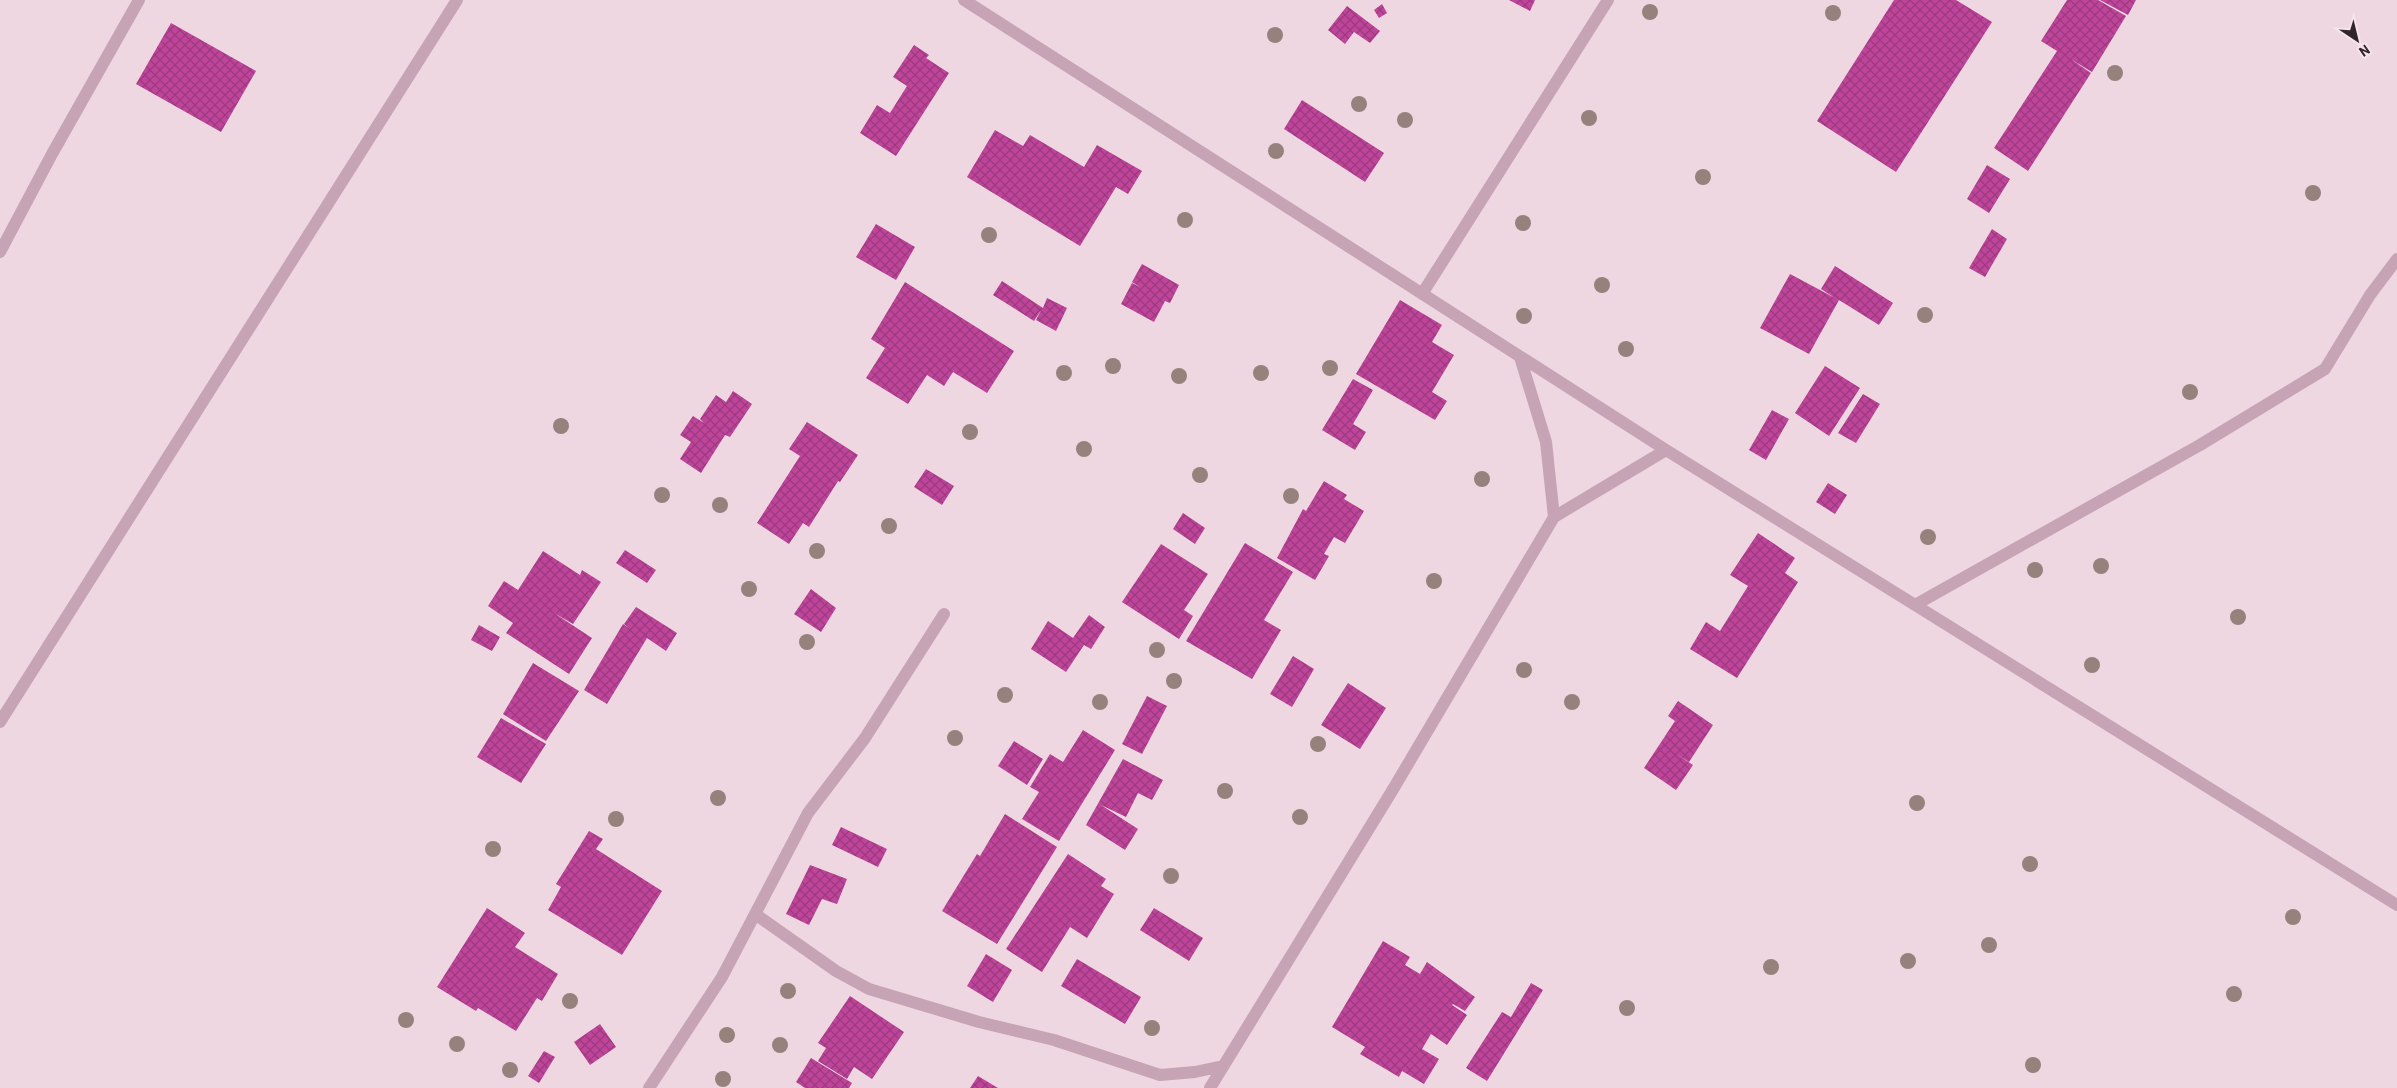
<svg xmlns="http://www.w3.org/2000/svg" width="2397" height="1088" font-family="Barlow,sans-serif">
	<style>
		.building { fill: url(#building-cross-hatch) }
		.lines { fill: none; stroke-linecap: round; stroke-linejoin: round }
		.minor { stroke: #c6a4b5; stroke-width: 12 }
		.tree { fill: #97817c }
	</style>
	<defs>
		<pattern id="building-cross-hatch" width="8" height="8" patternUnits="userSpaceOnUse" patternTransform="scale(1.25)"><rect width="8" height="8" fill="#bf459b"/><path d="M0 0l8 8M0 8l8-8" fill="none" stroke="#9c397f"/></pattern>
	</defs>
	<rect width="100%" height="100%" fill="#efd7e1"/>
	<path class="building" d="M 1509,0 L 1535,0 L 1530,11 Z
		M 1894,0 L 1956,0 L 1992,22 L 1896,172 L 1817,121 Z
		M 2067,0 L 2098,0 L 2126,16 L 2092,72 L 2072,60 L 2091,73 L 2028,171 L 1994,148 L 2057,51 L 2041,41 Z
		M 2100,0 L 2136,0 L 2128,15 Z
		M 1382,4 L 1387,13 L 1379,18 L 1374,10 Z
		M 1347,6 L 1380,31 L 1370,43 L 1354,32 L 1345,44 L 1328,30 Z
		M 171,23 L 256,71 L 221,132 L 136,84 Z
		M 914,45 L 929,55 L 926,58 L 949,73 L 896,156 L 860,133 L 877,105 L 890,113 L 907,86 L 893,77 Z
		M 1302,100 L 1384,153 L 1365,182 L 1284,129 Z
		M 995,130 L 1023,146 L 1030,135 L 1084,167 L 1097,145 L 1142,171 L 1128,194 L 1116,187 L 1080,246 L 967,177 Z
		M 1987,165 L 2010,179 L 1989,213 L 1967,199 Z
		M 876,224 L 915,247 L 896,280 L 856,257 Z
		M 1992,229 L 2007,239 L 1985,277 L 1969,268 Z
		M 1142,264 L 1179,285 L 1170,303 L 1165,301 L 1154,322 L 1121,304 L 1132,283 L 1140,287 L 1132,282 Z
		M 1835,266 L 1893,303 L 1879,325 L 1839,300 L 1809,354 L 1760,328 L 1790,274 L 1835,298 L 1821,289 Z
		M 1002,281 L 1043,308 L 1047,298 L 1067,308 L 1056,331 L 1036,320 L 1041,310 L 1034,321 L 993,295 Z
		M 905,282 L 1014,351 L 987,393 L 953,372 L 944,386 L 927,375 L 908,404 L 866,378 L 885,348 L 871,339 Z
		M 1400,300 L 1442,325 L 1432,342 L 1454,355 L 1432,392 L 1447,401 L 1435,420 L 1356,374 Z
		M 1825,366 L 1860,388 L 1829,436 L 1795,413 Z
		M 1353,379 L 1373,390 L 1353,424 L 1366,432 L 1355,450 L 1322,430 Z
		M 733,391 L 752,404 L 730,437 L 725,435 L 701,473 L 680,459 L 691,442 L 680,435 L 693,416 L 704,423 L 700,419 L 716,395 L 726,402 Z
		M 1863,394 L 1880,404 L 1856,443 L 1838,433 Z
		M 1772,410 L 1789,419 L 1766,460 L 1749,450 Z
		M 807,422 L 858,455 L 840,482 L 838,481 L 809,527 L 803,523 L 789,544 L 757,523 L 800,456 L 789,449 Z
		M 926,469 L 954,486 L 942,505 L 914,487 Z
		M 1324,481 L 1347,495 L 1344,499 L 1364,511 L 1345,543 L 1334,537 L 1324,554 L 1329,556 L 1315,580 L 1277,558 L 1303,509 L 1306,511 Z
		M 1828,483 L 1847,495 L 1835,514 L 1816,502 Z
		M 1183,513 L 1205,528 L 1195,544 L 1173,529 Z
		M 1758,533 L 1795,558 L 1785,573 L 1798,582 L 1737,678 L 1690,649 L 1706,622 L 1720,631 L 1748,586 L 1730,575 Z
		M 1245,543 L 1293,572 L 1264,620 L 1281,630 L 1252,679 L 1186,641 Z
		M 1161,544 L 1208,574 L 1184,610 L 1193,616 L 1179,639 L 1122,602 Z
		M 625,550 L 656,570 L 647,583 L 616,563 Z
		M 543,551 L 580,575 L 582,570 L 601,582 L 573,624 L 554,613 L 592,638 L 569,674 L 506,633 L 513,623 L 488,606 L 504,581 L 518,590 Z
		M 811,589 L 836,608 L 821,632 L 794,614 Z
		M 636,607 L 677,633 L 666,651 L 647,638 L 607,704 L 584,690 L 623,624 L 630,629 L 624,624 Z
		M 1089,615 L 1105,627 L 1091,649 L 1084,645 L 1066,672 L 1031,649 L 1048,621 L 1073,638 Z
		M 479,625 L 500,637 L 492,651 L 471,640 Z
		M 1293,656 L 1314,669 L 1292,707 L 1270,694 Z
		M 533,663 L 579,691 L 546,741 L 503,714 Z
		M 1348,683 L 1386,708 L 1360,749 L 1321,725 Z
		M 1147,696 L 1167,706 L 1142,754 L 1122,744 Z
		M 1678,701 L 1713,725 L 1689,762 L 1676,754 L 1693,765 L 1676,790 L 1644,768 L 1675,721 L 1668,716 Z
		M 501,718 L 546,744 L 521,783 L 477,757 Z
		M 1083,730 L 1115,750 L 1059,841 L 1022,819 L 1039,792 L 1030,787 L 1050,754 L 1063,762 Z
		M 1014,741 L 1043,759 L 1027,785 L 998,766 Z
		M 1123,759 L 1163,780 L 1152,800 L 1138,793 L 1126,817 L 1101,805 L 1138,829 L 1125,850 L 1086,825 Z
		M 1005,814 L 1057,847 L 997,944 L 942,911 L 977,854 L 980,856 Z
		M 841,827 L 887,849 L 878,867 L 832,845 Z
		M 589,831 L 603,839 L 596,849 L 662,891 L 622,955 L 548,910 L 561,887 L 556,884 Z
		M 1068,854 L 1106,879 L 1101,886 L 1114,894 L 1087,938 L 1070,927 L 1042,972 L 1006,949 Z
		M 810,865 L 847,879 L 837,904 L 822,899 L 809,925 L 786,914 Z
		M 487,908 L 525,933 L 515,947 L 558,974 L 542,1001 L 537,998 L 516,1031 L 478,1008 L 476,1011 L 437,987 Z
		M 1154,908 L 1203,938 L 1189,961 L 1140,930 Z
		M 1383,941 L 1410,957 L 1405,965 L 1420,974 L 1427,962 L 1475,997 L 1465,1011 L 1453,1004 L 1452,1005 L 1467,1015 L 1447,1045 L 1431,1034 L 1422,1049 L 1439,1059 L 1424,1084 L 1402,1071 L 1399,1077 L 1360,1054 L 1365,1047 L 1332,1027 Z
		M 986,954 L 1012,970 L 993,1002 L 967,986 Z
		M 1077,959 L 1141,997 L 1125,1024 L 1061,986 Z
		M 1531,983 L 1543,990 L 1487,1081 L 1466,1068 L 1502,1012 L 1511,1017 Z
		M 850,996 L 904,1032 L 872,1079 L 854,1067 L 847,1079 L 818,1061 L 826,1048 L 818,1043 Z
		M 600,1024 L 616,1047 L 590,1065 L 574,1042 Z
		M 544,1051 L 555,1057 L 539,1083 L 528,1076 Z
		M 811,1058 L 852,1083 L 849,1088 L 805,1088 L 796,1082 Z
		M 978,1076 L 998,1088 L 970,1088 Z"/>
	<g class="lines">
		<path class="minor" d="M 964,0 L 1666,450 L 2397,905
			M 0,252 L 52,154 L 139,0
			M 1422,294 L 1608,0
			M 1520,357 L 1546,442 L 1554,517
			M 1915,605 L 2200,445 L 2325,369 L 2370,295 L 2397,259
			M 0,722 L 457,0
			M 755,914 L 836,971 L 869,989 L 979,1022 L 1054,1040 L 1160,1075 L 1195,1072 L 1223,1066
			M 649,1088 L 722,977 L 808,813 L 865,738 L 944,614
			M 1210,1088 L 1392,791 L 1554,517 L 1666,450"/>
	</g>
	<g class="tree">
		<circle cx="1650" cy="12" r="8"/>
		<circle cx="1833" cy="13" r="8"/>
		<circle cx="1275" cy="35" r="8"/>
		<circle cx="2115" cy="73" r="8"/>
		<circle cx="1359" cy="104" r="8"/>
		<circle cx="1589" cy="118" r="8"/>
		<circle cx="1405" cy="120" r="8"/>
		<circle cx="1276" cy="151" r="8"/>
		<circle cx="1703" cy="177" r="8"/>
		<circle cx="2313" cy="193" r="8"/>
		<circle cx="1185" cy="220" r="8"/>
		<circle cx="1523" cy="223" r="8"/>
		<circle cx="989" cy="235" r="8"/>
		<circle cx="1602" cy="285" r="8"/>
		<circle cx="1925" cy="315" r="8"/>
		<circle cx="1524" cy="316" r="8"/>
		<circle cx="1626" cy="349" r="8"/>
		<circle cx="1113" cy="366" r="8"/>
		<circle cx="1330" cy="368" r="8"/>
		<circle cx="1064" cy="373" r="8"/>
		<circle cx="1261" cy="373" r="8"/>
		<circle cx="1179" cy="376" r="8"/>
		<circle cx="2190" cy="392" r="8"/>
		<circle cx="561" cy="426" r="8"/>
		<circle cx="970" cy="432" r="8"/>
		<circle cx="1084" cy="449" r="8"/>
		<circle cx="1200" cy="475" r="8"/>
		<circle cx="1482" cy="479" r="8"/>
		<circle cx="662" cy="495" r="8"/>
		<circle cx="1291" cy="496" r="8"/>
		<circle cx="720" cy="505" r="8"/>
		<circle cx="889" cy="526" r="8"/>
		<circle cx="1928" cy="537" r="8"/>
		<circle cx="817" cy="551" r="8"/>
		<circle cx="2101" cy="566" r="8"/>
		<circle cx="2035" cy="570" r="8"/>
		<circle cx="1434" cy="581" r="8"/>
		<circle cx="749" cy="589" r="8"/>
		<circle cx="2238" cy="617" r="8"/>
		<circle cx="807" cy="642" r="8"/>
		<circle cx="1157" cy="650" r="8"/>
		<circle cx="2092" cy="665" r="8"/>
		<circle cx="1524" cy="670" r="8"/>
		<circle cx="1174" cy="681" r="8"/>
		<circle cx="1005" cy="695" r="8"/>
		<circle cx="1100" cy="702" r="8"/>
		<circle cx="1572" cy="702" r="8"/>
		<circle cx="955" cy="738" r="8"/>
		<circle cx="1318" cy="744" r="8"/>
		<circle cx="1225" cy="791" r="8"/>
		<circle cx="718" cy="798" r="8"/>
		<circle cx="1917" cy="803" r="8"/>
		<circle cx="1300" cy="817" r="8"/>
		<circle cx="616" cy="819" r="8"/>
		<circle cx="493" cy="849" r="8"/>
		<circle cx="2030" cy="864" r="8"/>
		<circle cx="1171" cy="876" r="8"/>
		<circle cx="2293" cy="917" r="8"/>
		<circle cx="1989" cy="945" r="8"/>
		<circle cx="1908" cy="961" r="8"/>
		<circle cx="1771" cy="967" r="8"/>
		<circle cx="788" cy="991" r="8"/>
		<circle cx="2234" cy="994" r="8"/>
		<circle cx="570" cy="1001" r="8"/>
		<circle cx="1627" cy="1008" r="8"/>
		<circle cx="406" cy="1020" r="8"/>
		<circle cx="1152" cy="1028" r="8"/>
		<circle cx="727" cy="1035" r="8"/>
		<circle cx="457" cy="1044" r="8"/>
		<circle cx="780" cy="1045" r="8"/>
		<circle cx="2033" cy="1065" r="8"/>
		<circle cx="510" cy="1070" r="8"/>
		<circle cx="723" cy="1079" r="8"/>
	</g>
	<g transform="translate(2357 40) rotate(145)" stroke="#f7e3eb" stroke-width="4" paint-order="stroke">
	<path d="M0-4L9 19L0 12L-9 19Z" fill="#32252d"/>
	<text y="-8" font-size="14" font-weight="bold" text-anchor="middle" fill="#32252d">N</text>
	</g>
</svg>
